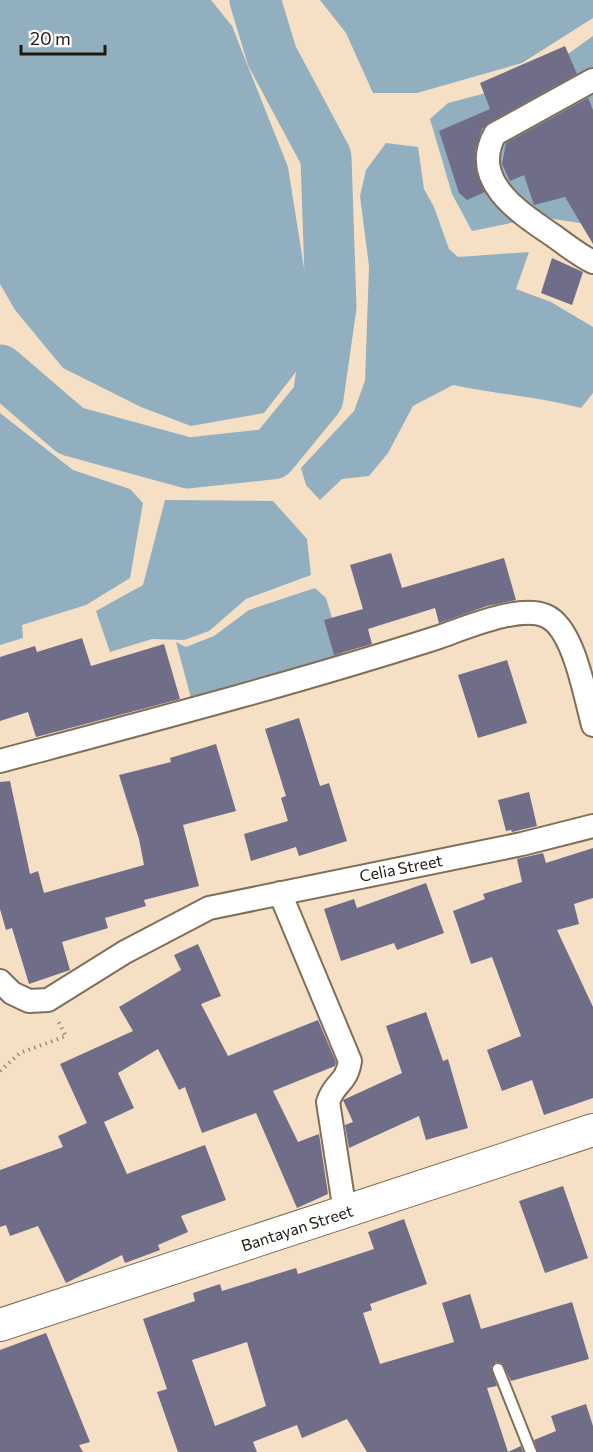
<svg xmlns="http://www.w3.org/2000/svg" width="593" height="1452" font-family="Commissioner,sans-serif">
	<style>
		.water { fill: #91afbf }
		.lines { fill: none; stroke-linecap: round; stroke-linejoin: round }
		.river { stroke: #91afbf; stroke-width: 51 }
		.building { fill: #6f6d87; fill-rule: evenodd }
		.service-casing { stroke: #816e57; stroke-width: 14 }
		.minor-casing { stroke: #816e57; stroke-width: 26 }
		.secondary-casing { stroke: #816e57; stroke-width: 34 }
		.path { stroke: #9c8c79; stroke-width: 4; stroke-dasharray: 1.5 4.5; stroke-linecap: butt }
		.service { stroke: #fff; stroke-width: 10 }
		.minor { stroke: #fff; stroke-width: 22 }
		.secondary { stroke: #fff; stroke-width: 32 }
		.labels { text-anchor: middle; stroke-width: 5; stroke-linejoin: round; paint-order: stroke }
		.street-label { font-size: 16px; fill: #20180f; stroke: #fff }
	</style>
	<rect width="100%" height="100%" fill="#f5e0c6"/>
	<path class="water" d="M 0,0 L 211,0 L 232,26 L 288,167 L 310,306 L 299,368 L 264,413 L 191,426 L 141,407 L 63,368 L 15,310 L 0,284 Z
		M 320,0 L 593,0 L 593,18 L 522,63 L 417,93 L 373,93 L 346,33 Z
		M 593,36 L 593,225 L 540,217 L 472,231 L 452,194 L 430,119 L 448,103 L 513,86 L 551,66 Z
		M 386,143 L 418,147 L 424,189 L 434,207 L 449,249 L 458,257 L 529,252 L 516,289 L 551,302 L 593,327 L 593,393 L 581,408 C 539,397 496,394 453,385 L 413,406 L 388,453 L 369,476 L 342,479 L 320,500 L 306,485 L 301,468 L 354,411 L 365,381 L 369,266 L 360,196 L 366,170 Z
		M 0,413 L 73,470 L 130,489 L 143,503 L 130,578 L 86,605 L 22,625 L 23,638 L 0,645 Z
		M 165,500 L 273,501 L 307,539 L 311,575 L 246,599 L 209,631 L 184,640 L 152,639 L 110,652 L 96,611 L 143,585 Z
		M 315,588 L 326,598 L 343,654 L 191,698 L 176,642 L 186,647 L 214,636 L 249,610 Z"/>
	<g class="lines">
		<path class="river" d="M 0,370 L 71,431 L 188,463 L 272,454 L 318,398 L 331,307 L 326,157 L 272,56 L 255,0"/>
	</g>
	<path class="building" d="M 565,46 L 577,74 L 488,123 L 482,129 L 475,151 L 476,170 L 485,192 L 467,200 L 459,193 L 439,131 L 490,109 L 480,83 Z
		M 588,98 L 593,110 L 593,244 L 565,197 L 534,205 L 524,175 L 510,181 L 502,164 L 506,143 Z
		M 552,258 L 583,272 L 572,305 L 541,293 Z
		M 391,553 L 402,588 L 504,558 L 516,600 L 487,606 L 439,623 L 435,608 L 368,629 L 372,644 L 334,655 L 324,620 L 363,609 L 350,565 Z
		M 82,638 L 91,666 L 164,644 L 180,699 L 36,737 L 28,712 L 0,721 L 0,657 L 35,646 L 37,652 Z
		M 507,660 L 527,723 L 478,738 L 458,675 Z
		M 299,718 L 320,786 L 329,783 L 347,841 L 299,856 L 296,847 L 251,861 L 244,834 L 288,821 L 281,798 L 286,796 L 265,729 Z
		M 216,744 L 236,811 L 183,825 L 199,886 L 144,900 L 146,906 L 105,918 L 108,928 L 62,942 L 70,970 L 29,984 L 12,928 L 6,930 L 0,909 L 0,782 L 10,781 L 30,874 L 38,871 L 44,893 L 144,865 L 139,839 L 119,775 L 171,762 L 170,758 Z
		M 529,792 L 537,826 L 512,832 L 511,830 L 506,831 L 498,800 Z
		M 593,848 L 593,898 L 574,904 L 579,924 L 557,930 L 593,1007 L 593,1098 L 544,1115 L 532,1080 L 502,1091 L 487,1050 L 521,1036 L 492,957 L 471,964 L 453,911 L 485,899 L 483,894 L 522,882 L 517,859 L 543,853 L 546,863 Z
		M 426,883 L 444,933 L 397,950 L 394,943 L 341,961 L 324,909 L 354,899 L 357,908 Z
		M 198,944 L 221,996 L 201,1004 L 228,1056 L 318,1020 L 336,1062 L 335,1066 L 273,1091 L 298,1142 L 319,1134 L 328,1194 L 297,1208 L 256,1113 L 202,1133 L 185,1087 L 179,1090 L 158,1049 L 118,1073 L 134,1108 L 104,1122 L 127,1174 L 205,1145 L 226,1200 L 181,1216 L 188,1232 L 158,1245 L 160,1250 L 125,1263 L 122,1255 L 66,1283 L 38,1226 L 10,1236 L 6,1225 L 0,1227 L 0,1170 L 63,1147 L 58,1136 L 87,1123 L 60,1064 L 133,1031 L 119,1007 L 181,970 L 174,955 Z
		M 426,1012 L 443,1061 L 448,1059 L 468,1128 L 426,1140 L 419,1116 L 349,1148 L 345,1125 L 353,1122 L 343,1100 L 402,1073 L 386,1026 Z
		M 563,1186 L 588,1258 L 545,1273 L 519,1201 Z
		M 404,1219 L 427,1284 L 370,1304 L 372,1310 L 363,1313 L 380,1364 L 454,1342 L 442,1303 L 470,1294 L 481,1329 L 572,1302 L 589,1359 L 511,1381 L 502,1363 L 496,1362 L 491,1367 L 497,1386 L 487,1388 L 508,1452 L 521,1446 L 523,1452 L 367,1452 L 347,1419 L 302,1438 L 297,1425 L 253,1442 L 257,1452 L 178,1452 L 157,1392 L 167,1389 L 143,1319 L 195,1301 L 193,1293 L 220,1284 L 222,1291 L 296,1268 L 298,1274 L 374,1249 L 368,1232 ZM 247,1342 L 266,1406 L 215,1426 L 192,1360 Z
		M 46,1333 L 90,1442 L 79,1445 L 83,1452 L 0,1452 L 0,1350 Z
		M 586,1404 L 593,1426 L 593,1452 L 538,1452 L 534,1440 L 556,1431 L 551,1416 Z"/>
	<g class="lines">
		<g class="service-casing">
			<path id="service" d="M 498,1369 L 531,1452"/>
		</g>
		<g class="minor-casing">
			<path id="minor" d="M 593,80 L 495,134 C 469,181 520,213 554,236 C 566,245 579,255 593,262
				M 0,761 C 146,722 292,684 436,638 C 463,629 519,604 546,616 C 574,628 585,696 593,725
				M 280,893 L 350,1061 C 346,1085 335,1081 328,1102 L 345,1212
				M 0,981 L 12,993 L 29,1001 L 48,1000 L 125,952 L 209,908 L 522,844 L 593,826"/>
		</g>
		<g class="secondary-casing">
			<path id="secondary" d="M 0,1325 L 593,1130"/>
		</g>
		<path class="path" d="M 0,1071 L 20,1053 L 66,1036 L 58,1021"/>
		<use href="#service" class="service"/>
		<use href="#minor" class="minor"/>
		<use href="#secondary" class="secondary"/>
	</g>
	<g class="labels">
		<g class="street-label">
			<text transform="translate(401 868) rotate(-11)" y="6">Celia Street</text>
			<text transform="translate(297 1228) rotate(-18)" y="6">Bantayan Street</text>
		</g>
	</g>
	<path d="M21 45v9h84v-9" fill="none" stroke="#20180f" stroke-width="3"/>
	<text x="30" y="45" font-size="18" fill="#20180f" stroke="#ffffff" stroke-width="4.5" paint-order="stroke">20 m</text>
</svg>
